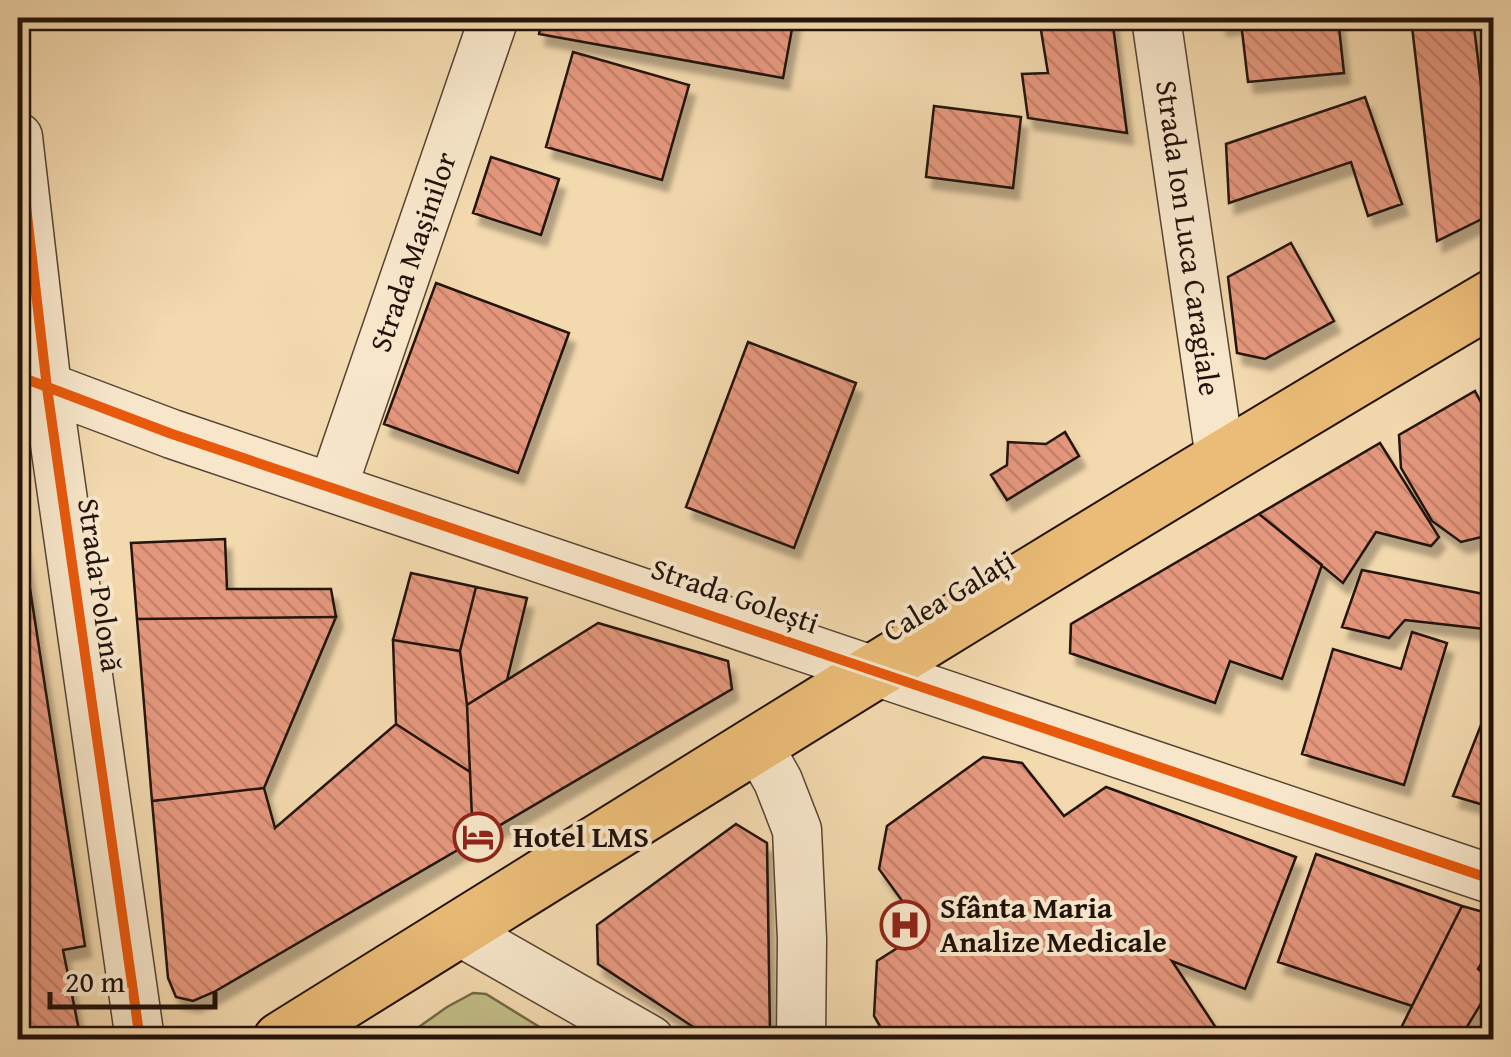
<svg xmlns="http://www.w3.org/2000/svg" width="1511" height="1057" font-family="'Gentium Book Plus',serif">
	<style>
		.green { fill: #c2bd85; stroke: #726848; stroke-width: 2.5 }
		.building { fill: url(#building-back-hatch); stroke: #22120a; stroke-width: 2.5; filter: url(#shadow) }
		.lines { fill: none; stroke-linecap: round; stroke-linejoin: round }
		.street-casing { stroke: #564433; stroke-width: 51 }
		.primary-casing { stroke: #22120a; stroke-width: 59 }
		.street { stroke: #f7e6ca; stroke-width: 48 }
		.primary { stroke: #eabc77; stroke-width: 55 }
		.cycleway-casing { stroke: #f7e6ca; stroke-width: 16 }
		.cycleway { stroke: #e8590c; stroke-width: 10 }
		.labels { text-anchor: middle; stroke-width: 8; stroke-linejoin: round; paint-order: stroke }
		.street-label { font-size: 30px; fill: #22120a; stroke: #f7e6ca }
		.poi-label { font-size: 30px; font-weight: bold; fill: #22120a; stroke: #f7e6ca; text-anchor: start }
	</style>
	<defs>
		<pattern id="building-back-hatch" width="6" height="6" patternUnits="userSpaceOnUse" patternTransform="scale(2.5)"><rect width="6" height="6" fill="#e5977d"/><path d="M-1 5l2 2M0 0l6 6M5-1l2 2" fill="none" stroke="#c4816b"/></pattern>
		<filter id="shadow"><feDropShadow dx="6" dy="11" stdDeviation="2.5" flood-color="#0004"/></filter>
	</defs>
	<rect width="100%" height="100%" fill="#f3d9ae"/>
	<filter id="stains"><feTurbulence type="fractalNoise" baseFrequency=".002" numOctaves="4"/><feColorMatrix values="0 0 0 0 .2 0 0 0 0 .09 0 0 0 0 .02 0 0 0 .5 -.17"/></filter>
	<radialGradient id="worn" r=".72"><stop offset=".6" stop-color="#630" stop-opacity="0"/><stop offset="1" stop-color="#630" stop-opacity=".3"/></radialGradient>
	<path class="green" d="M 473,993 L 486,994 L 559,1039 L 402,1039 L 447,1007 Z"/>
	<path class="building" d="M 542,18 L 794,18 L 783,78 L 539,34 Z
		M 1039,18 L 1112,18 L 1127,133 L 1028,118 L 1022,74 L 1048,73 Z
		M 1220,18 L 1338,18 L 1344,73 L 1248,82 L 1241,22 L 1221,25 Z
		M 1411,18 L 1473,18 L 1494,193 L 1494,213 L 1437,241 Z
		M 573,52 L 689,85 L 662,180 L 546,147 Z
		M 1365,97 L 1402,204 L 1368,216 L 1351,162 L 1229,203 L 1226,144 Z
		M 934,106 L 1021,117 L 1013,188 L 926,177 Z
		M 491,157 L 559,179 L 541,235 L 473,213 Z
		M 1291,243 L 1334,321 L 1265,359 L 1237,353 L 1228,277 Z
		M 436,283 L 569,333 L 518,473 L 384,424 Z
		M 748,342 L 856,383 L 794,548 L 686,507 Z
		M 1475,391 L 1494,427 L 1494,534 L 1461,542 L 1432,521 L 1401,468 L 1399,435 Z
		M 1065,432 L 1079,456 L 1007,500 L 991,475 L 1007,465 L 1008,442 L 1046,444 Z
		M 1380,443 L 1439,537 L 1431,546 L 1376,532 L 1343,583 L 1259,514 Z
		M 18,511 L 85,946 L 63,950 L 81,1040 L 18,1040 Z
		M 1259,514 L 1322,565 L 1282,679 L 1230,661 L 1215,703 L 1070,653 L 1071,624 Z
		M 225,539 L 227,589 L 331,589 L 336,617 L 137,619 L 131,543 Z
		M 1362,570 L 1494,596 L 1494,630 L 1405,620 L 1389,638 L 1342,627 Z
		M 411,573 L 476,587 L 460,651 L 393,640 Z
		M 476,587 L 527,598 L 507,680 L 467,705 L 460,651 Z
		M 336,617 L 264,788 L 152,801 L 137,619 Z
		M 598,623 L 728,661 L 732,689 L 473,841 L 467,705 Z
		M 1412,632 L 1447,643 L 1404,785 L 1302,754 L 1333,649 L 1401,669 Z
		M 393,640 L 460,651 L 467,705 L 470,772 L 396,724 Z
		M 1494,692 L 1494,808 L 1453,796 Z
		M 396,724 L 470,772 L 473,841 L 214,992 L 193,1001 L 176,997 L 168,978 L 152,801 L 264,788 L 275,828 Z
		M 983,757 L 1022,763 L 1064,816 L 1106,787 L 1296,857 L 1245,989 L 1172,961 L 1224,1040 L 888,1040 L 874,1016 L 877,961 L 924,931 L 879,869 L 887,826 Z
		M 736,824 L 767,843 L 770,1032 L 756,1040 L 713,1040 L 598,964 L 597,925 Z
		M 1316,854 L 1462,906 L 1412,1006 L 1278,962 Z
		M 1462,906 L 1494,915 L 1494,943 L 1478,969 L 1494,982 L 1459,1040 L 1395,1040 Z"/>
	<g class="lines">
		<g class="street-casing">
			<path id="street" d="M 1156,18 L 1220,458
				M 18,137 L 47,388 L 140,1040
				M 18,376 L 172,434 L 1494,880
				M 333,486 L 494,18
				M 756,742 L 778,781 L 797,830 L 802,939 L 801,1040
				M 457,930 L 650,1040"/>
		</g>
		<g class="primary-casing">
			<path id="primary" d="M 281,1040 C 684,789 1085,538 1494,297"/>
		</g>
		<use href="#street" class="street"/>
		<use href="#primary" class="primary"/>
		<g class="cycleway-casing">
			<path id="cycleway" d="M 18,137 L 47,388 L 140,1040
				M 18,376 L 172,434 L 1494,880"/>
		</g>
		<use href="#cycleway" class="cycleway"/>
	</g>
	<defs>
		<g id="hotel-ring" transform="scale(2.5)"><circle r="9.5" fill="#f7e6ca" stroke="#8f2418" stroke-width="1.5"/><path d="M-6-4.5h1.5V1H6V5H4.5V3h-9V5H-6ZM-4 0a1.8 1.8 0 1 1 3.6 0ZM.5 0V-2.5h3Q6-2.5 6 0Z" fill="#8f2418"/></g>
		<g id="hospital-ring" transform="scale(2.5)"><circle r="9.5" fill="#f7e6ca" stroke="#8f2418" stroke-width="1.5"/><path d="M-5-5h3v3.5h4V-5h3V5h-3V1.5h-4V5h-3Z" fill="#8f2418"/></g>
	</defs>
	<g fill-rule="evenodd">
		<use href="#hotel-ring" x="478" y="837"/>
		<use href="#hospital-ring" x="905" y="925"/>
	</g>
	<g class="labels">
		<g class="street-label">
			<text transform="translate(1188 238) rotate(82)" y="10">Strada Ion Luca Caragiale</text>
			<text transform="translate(413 252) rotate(-71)" y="10">Strada Mașinilor</text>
			<text transform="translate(100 585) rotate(82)" y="10">Strada Polonă</text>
			<text transform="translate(735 596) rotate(19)" y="10">Strada Golești</text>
			<text transform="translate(949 596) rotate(-31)" y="10">Calea Galați</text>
		</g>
		<g class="poi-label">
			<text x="513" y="847">Hotel LMS</text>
			<text x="940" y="918">Sfânta Maria<tspan x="940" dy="34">Analize Medicale</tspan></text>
		</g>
	</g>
	<rect width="1511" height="1057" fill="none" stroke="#f3d9ae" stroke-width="60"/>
	<rect x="20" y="20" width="1471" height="1017" fill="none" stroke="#22120a" stroke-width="5"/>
	<rect x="30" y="30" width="1451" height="997" fill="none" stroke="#22120a" stroke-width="2.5"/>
	<path d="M50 992v15h165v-15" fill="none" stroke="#22120a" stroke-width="5"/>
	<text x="65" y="992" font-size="30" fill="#22120a" stroke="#f7e6ca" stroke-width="8" paint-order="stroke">20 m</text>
	<rect width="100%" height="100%" filter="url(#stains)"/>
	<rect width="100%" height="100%" fill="url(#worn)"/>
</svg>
